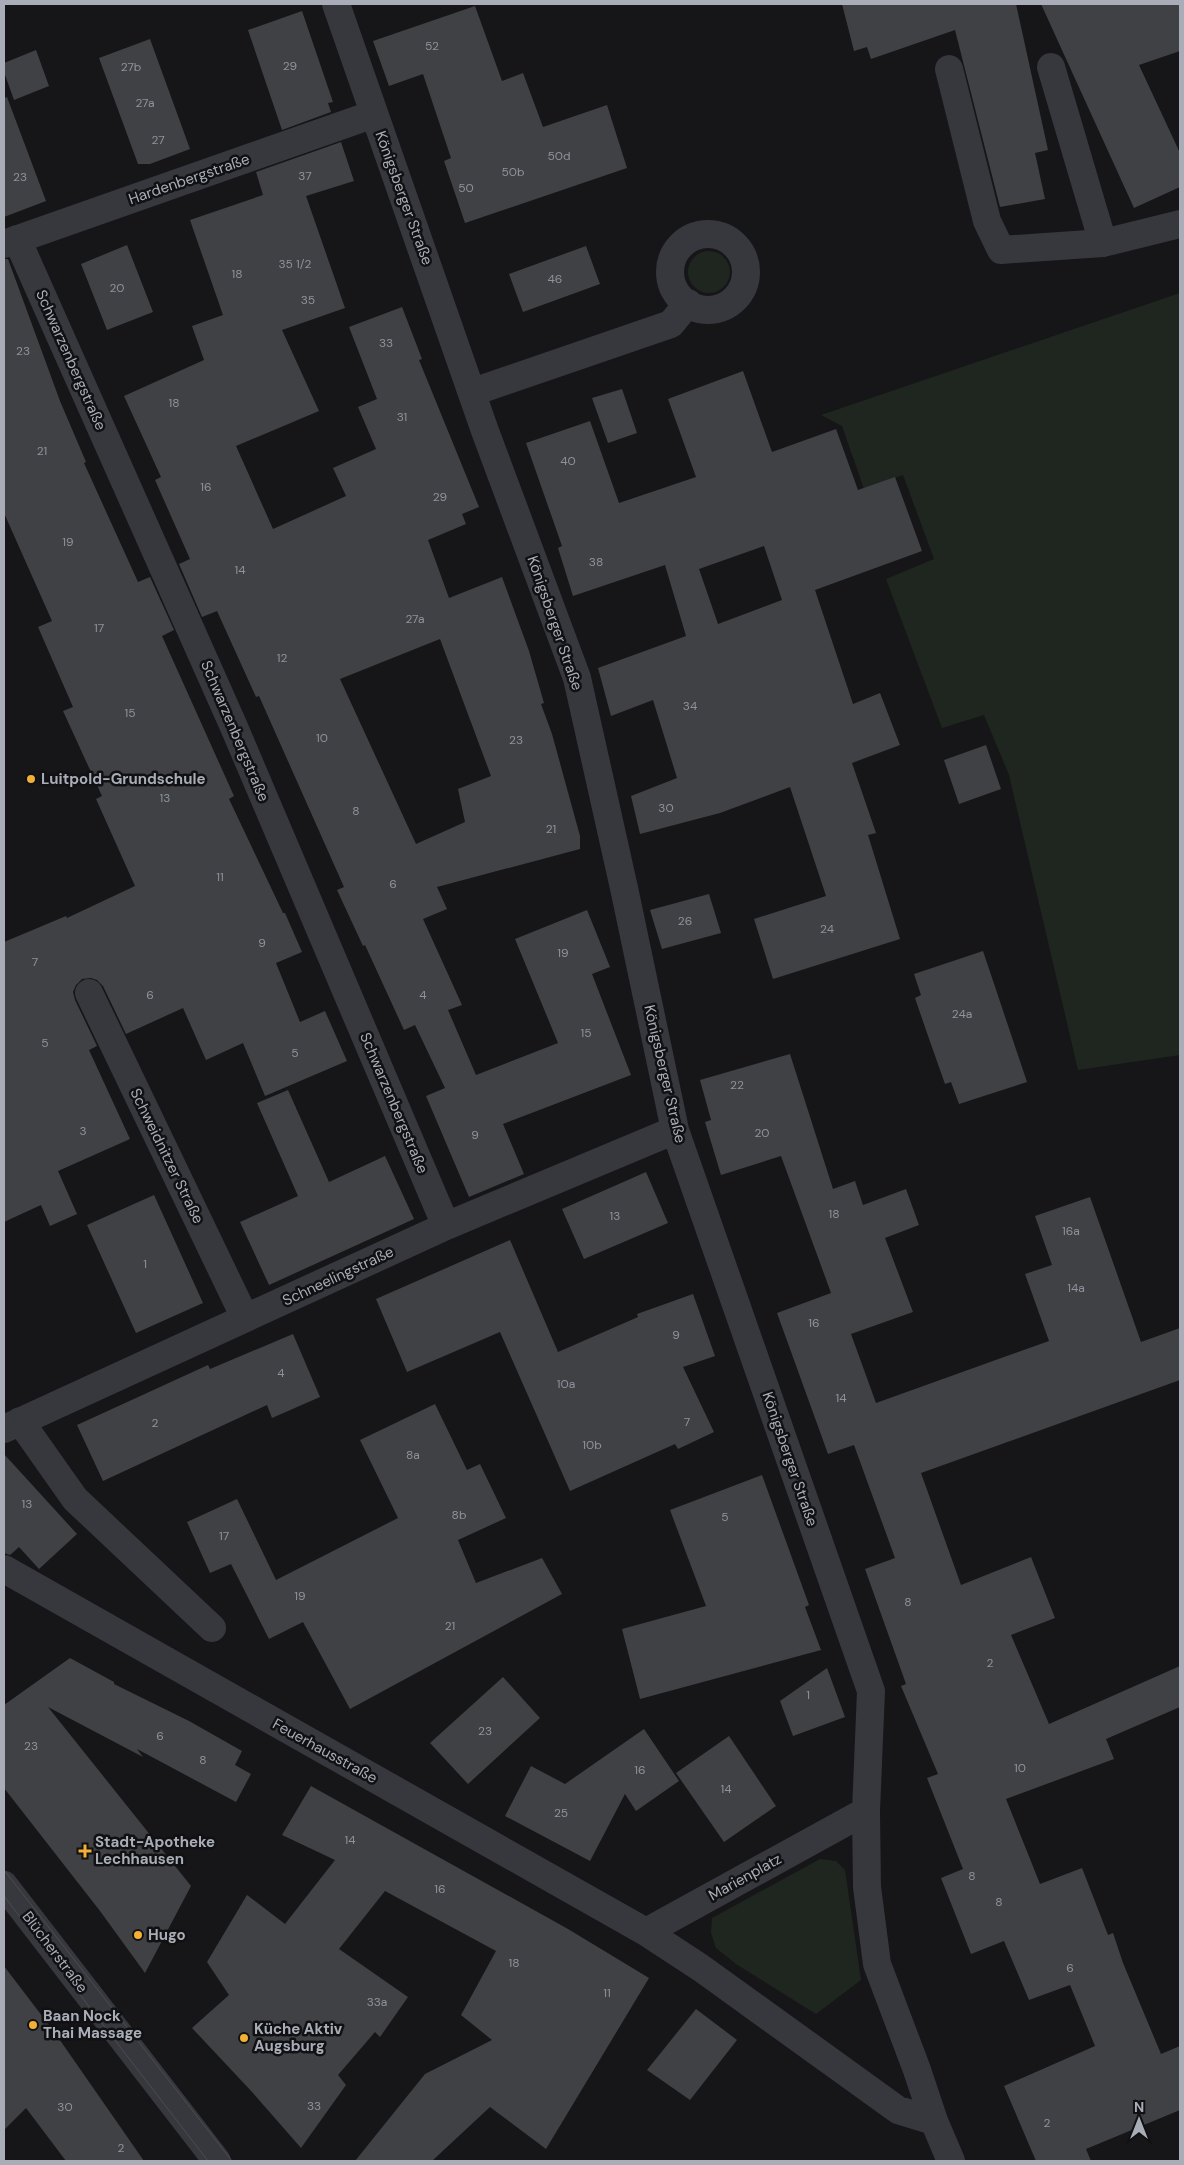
<svg xmlns="http://www.w3.org/2000/svg" width="1184" height="2165" font-family="'DM Sans',sans-serif">
	<style>
		.green { fill: #1e261f }
		.building { fill: #404145; fill-rule: evenodd }
		.lines { fill: none; stroke-linecap: round; stroke-linejoin: round }
		.minor { stroke: #37383d; stroke-width: 28 }
		.tram { stroke: #4a4c52; stroke-width: 1 }
		.poi-dot { fill: #f2b134; stroke: #111113; stroke-width: 2 }
		.labels { text-anchor: middle; stroke-width: 5; stroke-linejoin: round; paint-order: stroke }
		.number-label { font-size: 12px; fill: #8e929b }
		.street-label { font-size: 15px; fill: #a8adb8; stroke: #111113 }
		.poi-label { font-size: 15px; font-weight: bold; fill: #a8adb8; stroke: #111113; text-anchor: start }
	</style>
	<rect width="100%" height="100%" fill="#161618"/>
	<path class="green" d="M688 272a21 21 0 1 1 42 0a21 21 0 1 1-42 0Z
		M 1180,293 L 1180,1055 L 1078,1070 L 1009,775 L 984,715 L 942,728 L 886,579 L 934,559 L 903,475 L 864,489 L 842,426 L 821,415 Z
		M 820,1859 L 836,1861 L 845,1870 L 861,1980 L 816,2014 L 736,1964 L 716,1948 L 711,1933 L 712,1918 Z"/>
	<path class="building" d="M 842,4 L 1016,4 L 1048,150 L 1035,153 L 1045,199 L 1000,207 L 955,30 L 871,59 L 867,47 L 854,51 Z
		M 1041,4 L 1180,4 L 1180,51 L 1139,65 L 1180,153 L 1180,187 L 1134,208 Z
		M 475,6 L 502,81 L 523,73 L 543,127 L 607,105 L 627,168 L 465,223 L 444,161 L 451,158 L 423,74 L 389,86 L 373,41 Z
		M 302,11 L 333,102 L 328,103 L 331,112 L 282,130 L 248,30 Z
		M 150,39 L 190,149 L 150,164 L 138,164 L 99,58 Z
		M 36,50 L 49,86 L 14,100 L 4,72 L 4,63 Z
		M 7,97 L 46,201 L 4,217 L 4,98 Z
		M 341,142 L 354,181 L 306,196 L 345,308 L 282,330 L 319,411 L 236,446 L 273,529 L 346,496 L 333,468 L 376,449 L 358,407 L 377,399 L 349,327 L 402,307 L 422,359 L 419,360 L 479,507 L 462,514 L 466,524 L 428,540 L 449,598 L 502,577 L 529,651 L 544,703 L 541,704 L 552,734 L 580,836 L 580,849 L 437,887 L 447,909 L 423,919 L 462,1005 L 448,1010 L 476,1075 L 558,1043 L 515,939 L 587,910 L 610,967 L 592,974 L 631,1075 L 503,1124 L 524,1174 L 469,1197 L 426,1096 L 445,1088 L 415,1025 L 404,1030 L 365,945 L 363,946 L 337,890 L 344,887 L 259,696 L 256,697 L 217,611 L 202,617 L 179,564 L 190,559 L 155,480 L 161,477 L 124,396 L 204,360 L 192,326 L 223,315 L 190,220 L 263,195 L 256,172 ZM 440,639 L 491,776 L 458,789 L 465,822 L 416,844 L 340,679 Z
		M 127,245 L 153,312 L 107,330 L 81,264 Z
		M 586,246 L 600,284 L 523,312 L 509,274 Z
		M 4,259 L 8,259 L 60,401 L 86,462 L 84,463 L 138,582 L 150,577 L 174,630 L 162,636 L 234,796 L 229,799 L 283,913 L 285,913 L 302,952 L 276,963 L 300,1022 L 325,1011 L 347,1061 L 265,1096 L 243,1043 L 206,1060 L 183,1008 L 126,1034 L 103,986 L 97,980 L 91,978 L 82,979 L 76,985 L 73,992 L 75,1000 L 97,1046 L 89,1050 L 130,1139 L 58,1171 L 77,1214 L 50,1226 L 41,1205 L 4,1222 L 4,942 L 66,916 L 67,918 L 135,886 L 96,799 L 102,796 L 63,711 L 73,707 L 38,627 L 52,621 L 4,513 Z
		M 743,371 L 772,452 L 836,429 L 858,490 L 895,477 L 922,551 L 815,590 L 853,704 L 880,693 L 900,745 L 852,763 L 876,833 L 868,835 L 900,939 L 773,979 L 754,919 L 826,896 L 790,787 L 720,813 L 640,834 L 631,796 L 677,778 L 653,700 L 611,716 L 598,668 L 686,636 L 665,565 L 573,596 L 558,548 L 562,546 L 526,443 L 590,421 L 619,503 L 696,477 L 668,399 ZM 764,546 L 782,600 L 718,624 L 699,569 Z
		M 622,389 L 637,433 L 608,443 L 592,398 Z
		M 986,745 L 1001,789 L 959,804 L 944,760 Z
		M 709,894 L 721,933 L 662,949 L 650,910 Z
		M 983,951 L 1027,1082 L 959,1104 L 951,1082 L 945,1084 L 927,1033 L 915,998 L 921,995 L 914,974 Z
		M 790,1054 L 833,1189 L 855,1181 L 863,1205 L 906,1189 L 919,1225 L 885,1238 L 913,1312 L 851,1334 L 876,1403 L 1049,1341 L 1025,1274 L 1052,1265 L 1035,1216 L 1090,1197 L 1141,1342 L 1180,1328 L 1180,1380 L 921,1473 L 961,1585 L 1031,1557 L 1055,1618 L 1011,1635 L 1049,1724 L 1180,1666 L 1180,1707 L 1106,1739 L 1114,1759 L 1006,1799 L 1040,1884 L 1082,1868 L 1108,1935 L 1113,1933 L 1123,1963 L 1161,2054 L 1180,2046 L 1180,2110 L 1086,2149 L 1091,2161 L 1036,2161 L 1004,2086 L 1095,2046 L 1070,1985 L 1029,2000 L 1004,1941 L 971,1954 L 941,1878 L 963,1869 L 927,1778 L 938,1774 L 901,1686 L 906,1684 L 865,1569 L 895,1558 L 854,1445 L 828,1454 L 777,1313 L 831,1293 L 781,1156 L 721,1175 L 705,1122 L 711,1120 L 700,1080 Z
		M 288,1090 L 329,1182 L 385,1156 L 414,1219 L 269,1285 L 240,1222 L 298,1196 L 257,1103 Z
		M 646,1172 L 668,1223 L 584,1259 L 562,1209 Z
		M 154,1195 L 203,1303 L 136,1333 L 87,1225 Z
		M 510,1240 L 558,1352 L 638,1317 L 637,1314 L 693,1294 L 715,1356 L 683,1367 L 714,1432 L 678,1449 L 675,1444 L 570,1491 L 500,1332 L 407,1372 L 376,1299 Z
		M 293,1334 L 320,1397 L 272,1418 L 267,1405 L 103,1481 L 77,1425 L 208,1365 L 210,1369 Z
		M 435,1404 L 467,1470 L 480,1464 L 506,1518 L 458,1540 L 476,1583 L 542,1558 L 562,1594 L 350,1709 L 303,1622 L 269,1639 L 231,1564 L 210,1573 L 187,1522 L 237,1499 L 276,1580 L 398,1518 L 360,1440 Z
		M 4,1454 L 77,1534 L 39,1569 L 19,1547 L 10,1555 L 4,1553 Z
		M 762,1475 L 809,1605 L 805,1607 L 821,1650 L 640,1699 L 622,1629 L 706,1606 L 670,1510 Z
		M 70,1658 L 114,1682 L 114,1684 L 189,1721 L 242,1751 L 235,1765 L 251,1774 L 236,1802 L 137,1749 L 143,1757 L 48,1707 L 191,1886 L 145,1973 L 100,1911 L 4,1788 L 4,1705 Z
		M 827,1668 L 845,1717 L 793,1736 L 780,1701 Z
		M 503,1677 L 540,1718 L 468,1784 L 430,1743 Z
		M 644,1729 L 679,1781 L 636,1811 L 625,1794 L 590,1861 L 505,1816 L 531,1766 L 565,1784 Z
		M 729,1736 L 776,1806 L 724,1842 L 676,1773 Z
		M 311,1786 L 568,1929 L 649,1978 L 546,2149 L 490,2107 L 432,2161 L 355,2161 L 425,2074 L 492,2040 L 461,2015 L 496,1951 L 385,1891 L 339,1949 L 408,1997 L 380,2037 L 375,2032 L 338,2075 L 346,2085 L 301,2148 L 253,2093 L 192,2028 L 229,1995 L 207,1962 L 247,1895 L 285,1924 L 335,1860 L 282,1835 Z
		M 4,1966 L 55,2033 L 144,2161 L 66,2161 L 26,2108 L 4,2130 Z
		M 696,2009 L 737,2040 L 690,2100 L 647,2070 Z"/>
	<g class="lines">
		<path class="minor" d="M 336,4 L 485,431 L 577,678 L 624,888 L 675,1130 L 871,1691 L 866,1811 L 867,1887 L 877,1964 L 917,2070 L 934,2121 L 951,2161
			M 1051,67 L 1103,243
			M 949,69 L 987,221 L 1001,250 L 1103,243 L 1180,224
			M670 272a38 38 0 1 1 76 0a38 38 0 1 1-76 0Z
			M 17,239 L 234,727 L 446,1226
			M 4,244 L 374,114
			M 473,392 L 671,324 L 688,303
			M 89,993 L 245,1318
			M 20,1421 L 75,1499 L 212,1628
			M 4,1429 L 446,1226 L 675,1130
			M 4,1569 L 646,1932 L 701,1968 L 898,2110 L 934,2121
			M 4,1885 L 217,2161
			M 646,1932 L 866,1811"/>
		<path class="tram" d="M 4,1870 L 232,2161
			M 4,1896 L 208,2161"/>
	</g>
	<g class="poi-dot">
		<circle cx="31" cy="779" r="5"/>
		<path d="M82.5 1843.5h5v5h5v5h-5v5h-5v-5h-5v-5h5z"/>
		<circle cx="138" cy="1935" r="5"/>
		<circle cx="33" cy="2025" r="5"/>
		<circle cx="244" cy="2038" r="5"/>
	</g>
	<g class="labels">
		<g class="number-label">
			<text x="432" y="50">52</text>
			<text x="290" y="70">29</text>
			<text x="131" y="71">27b</text>
			<text x="145" y="107">27a</text>
			<text x="158" y="144">27</text>
			<text x="559" y="160">50d</text>
			<text x="513" y="176">50b</text>
			<text x="305" y="180">37</text>
			<text x="20" y="181">23</text>
			<text x="466" y="192">50</text>
			<text x="295" y="268">35 1/2</text>
			<text x="237" y="278">18</text>
			<text x="555" y="283">46</text>
			<text x="117" y="292">20</text>
			<text x="308" y="304">35</text>
			<text x="386" y="347">33</text>
			<text x="23" y="355">23</text>
			<text x="174" y="407">18</text>
			<text x="402" y="421">31</text>
			<text x="42" y="455">21</text>
			<text x="568" y="465">40</text>
			<text x="206" y="491">16</text>
			<text x="440" y="501">29</text>
			<text x="68" y="546">19</text>
			<text x="596" y="566">38</text>
			<text x="240" y="574">14</text>
			<text x="415" y="623">27a</text>
			<text x="99" y="632">17</text>
			<text x="282" y="662">12</text>
			<text x="690" y="710">34</text>
			<text x="130" y="717">15</text>
			<text x="322" y="742">10</text>
			<text x="516" y="744">23</text>
			<text x="165" y="802">13</text>
			<text x="666" y="812">30</text>
			<text x="356" y="815">8</text>
			<text x="551" y="833">21</text>
			<text x="220" y="881">11</text>
			<text x="393" y="888">6</text>
			<text x="685" y="925">26</text>
			<text x="827" y="933">24</text>
			<text x="262" y="947">9</text>
			<text x="563" y="957">19</text>
			<text x="35" y="966">7</text>
			<text x="150" y="999">6</text>
			<text x="423" y="999">4</text>
			<text x="962" y="1018">24a</text>
			<text x="586" y="1037">15</text>
			<text x="45" y="1047">5</text>
			<text x="295" y="1057">5</text>
			<text x="737" y="1089">22</text>
			<text x="83" y="1135">3</text>
			<text x="762" y="1137">20</text>
			<text x="475" y="1139">9</text>
			<text x="834" y="1218">18</text>
			<text x="615" y="1220">13</text>
			<text x="1071" y="1235">16a</text>
			<text x="145" y="1268">1</text>
			<text x="1076" y="1292">14a</text>
			<text x="814" y="1327">16</text>
			<text x="676" y="1339">9</text>
			<text x="281" y="1377">4</text>
			<text x="566" y="1388">10a</text>
			<text x="841" y="1402">14</text>
			<text x="687" y="1426">7</text>
			<text x="155" y="1427">2</text>
			<text x="592" y="1449">10b</text>
			<text x="413" y="1459">8a</text>
			<text x="27" y="1508">13</text>
			<text x="459" y="1519">8b</text>
			<text x="725" y="1521">5</text>
			<text x="224" y="1540">17</text>
			<text x="300" y="1600">19</text>
			<text x="908" y="1606">8</text>
			<text x="450" y="1630">21</text>
			<text x="990" y="1667">2</text>
			<text x="808" y="1699">1</text>
			<text x="485" y="1735">23</text>
			<text x="160" y="1740">6</text>
			<text x="31" y="1750">23</text>
			<text x="203" y="1764">8</text>
			<text x="1020" y="1772">10</text>
			<text x="640" y="1774">16</text>
			<text x="726" y="1793">14</text>
			<text x="561" y="1817">25</text>
			<text x="350" y="1844">14</text>
			<text x="972" y="1880">8</text>
			<text x="440" y="1893">16</text>
			<text x="999" y="1906">8</text>
			<text x="514" y="1967">18</text>
			<text x="1070" y="1972">6</text>
			<text x="607" y="1997">11</text>
			<text x="377" y="2006">33a</text>
			<text x="314" y="2110">33</text>
			<text x="65" y="2111">30</text>
			<text x="1047" y="2127">2</text>
			<text x="121" y="2152">2</text>
		</g>
		<g class="street-label">
			<text transform="translate(189 179) rotate(-19)" y="5">Hardenbergstraße</text>
			<text transform="translate(404 198) rotate(70)" y="5">Königsberger Straße</text>
			<text transform="translate(71 360) rotate(66)" y="5">Schwarzenbergstraße</text>
			<text transform="translate(555 623) rotate(71)" y="5">Königsberger Straße</text>
			<text transform="translate(235 731) rotate(67)" y="5">Schwarzenbergstraße</text>
			<text transform="translate(665 1074) rotate(77)" y="5">Königsberger Straße</text>
			<text transform="translate(394 1103) rotate(67)" y="5">Schwarzenbergstraße</text>
			<text transform="translate(167 1156) rotate(64)" y="5">Schweidnitzer Straße</text>
			<text transform="translate(338 1276) rotate(-25)" y="5">Schneelingstraße</text>
			<text transform="translate(790 1459) rotate(71)" y="5">Königsberger Straße</text>
			<text transform="translate(325 1751) rotate(29)" y="5">Feuerhausstraße</text>
			<text transform="translate(745 1877) rotate(-29)" y="5">Marienplatz</text>
			<text transform="translate(55 1952) rotate(53)" y="5">Blücherstraße</text>
		</g>
		<g class="poi-label">
			<text x="41" y="784">Luitpold-Grundschule</text>
			<text x="95" y="1847">Stadt-Apotheke<tspan x="95" dy="17">Lechhausen</tspan></text>
			<text x="148" y="1940">Hugo</text>
			<text x="43" y="2021">Baan Nock<tspan x="43" dy="17">Thai Massage</tspan></text>
			<text x="254" y="2034">Küche Aktiv<tspan x="254" dy="17">Augsburg</tspan></text>
		</g>
	</g>
	<rect width="1184" height="2165" fill="none" stroke="#a8adb8" stroke-width="10"/>
	<g transform="translate(1139 2120)" stroke="#111113" stroke-width="4" paint-order="stroke">
	<path d="M0-4L9 19L0 12L-9 19Z" fill="#a8adb8"/>
	<text y="-8" font-size="14" font-weight="bold" text-anchor="middle" fill="#a8adb8">N</text>
	</g>
</svg>
